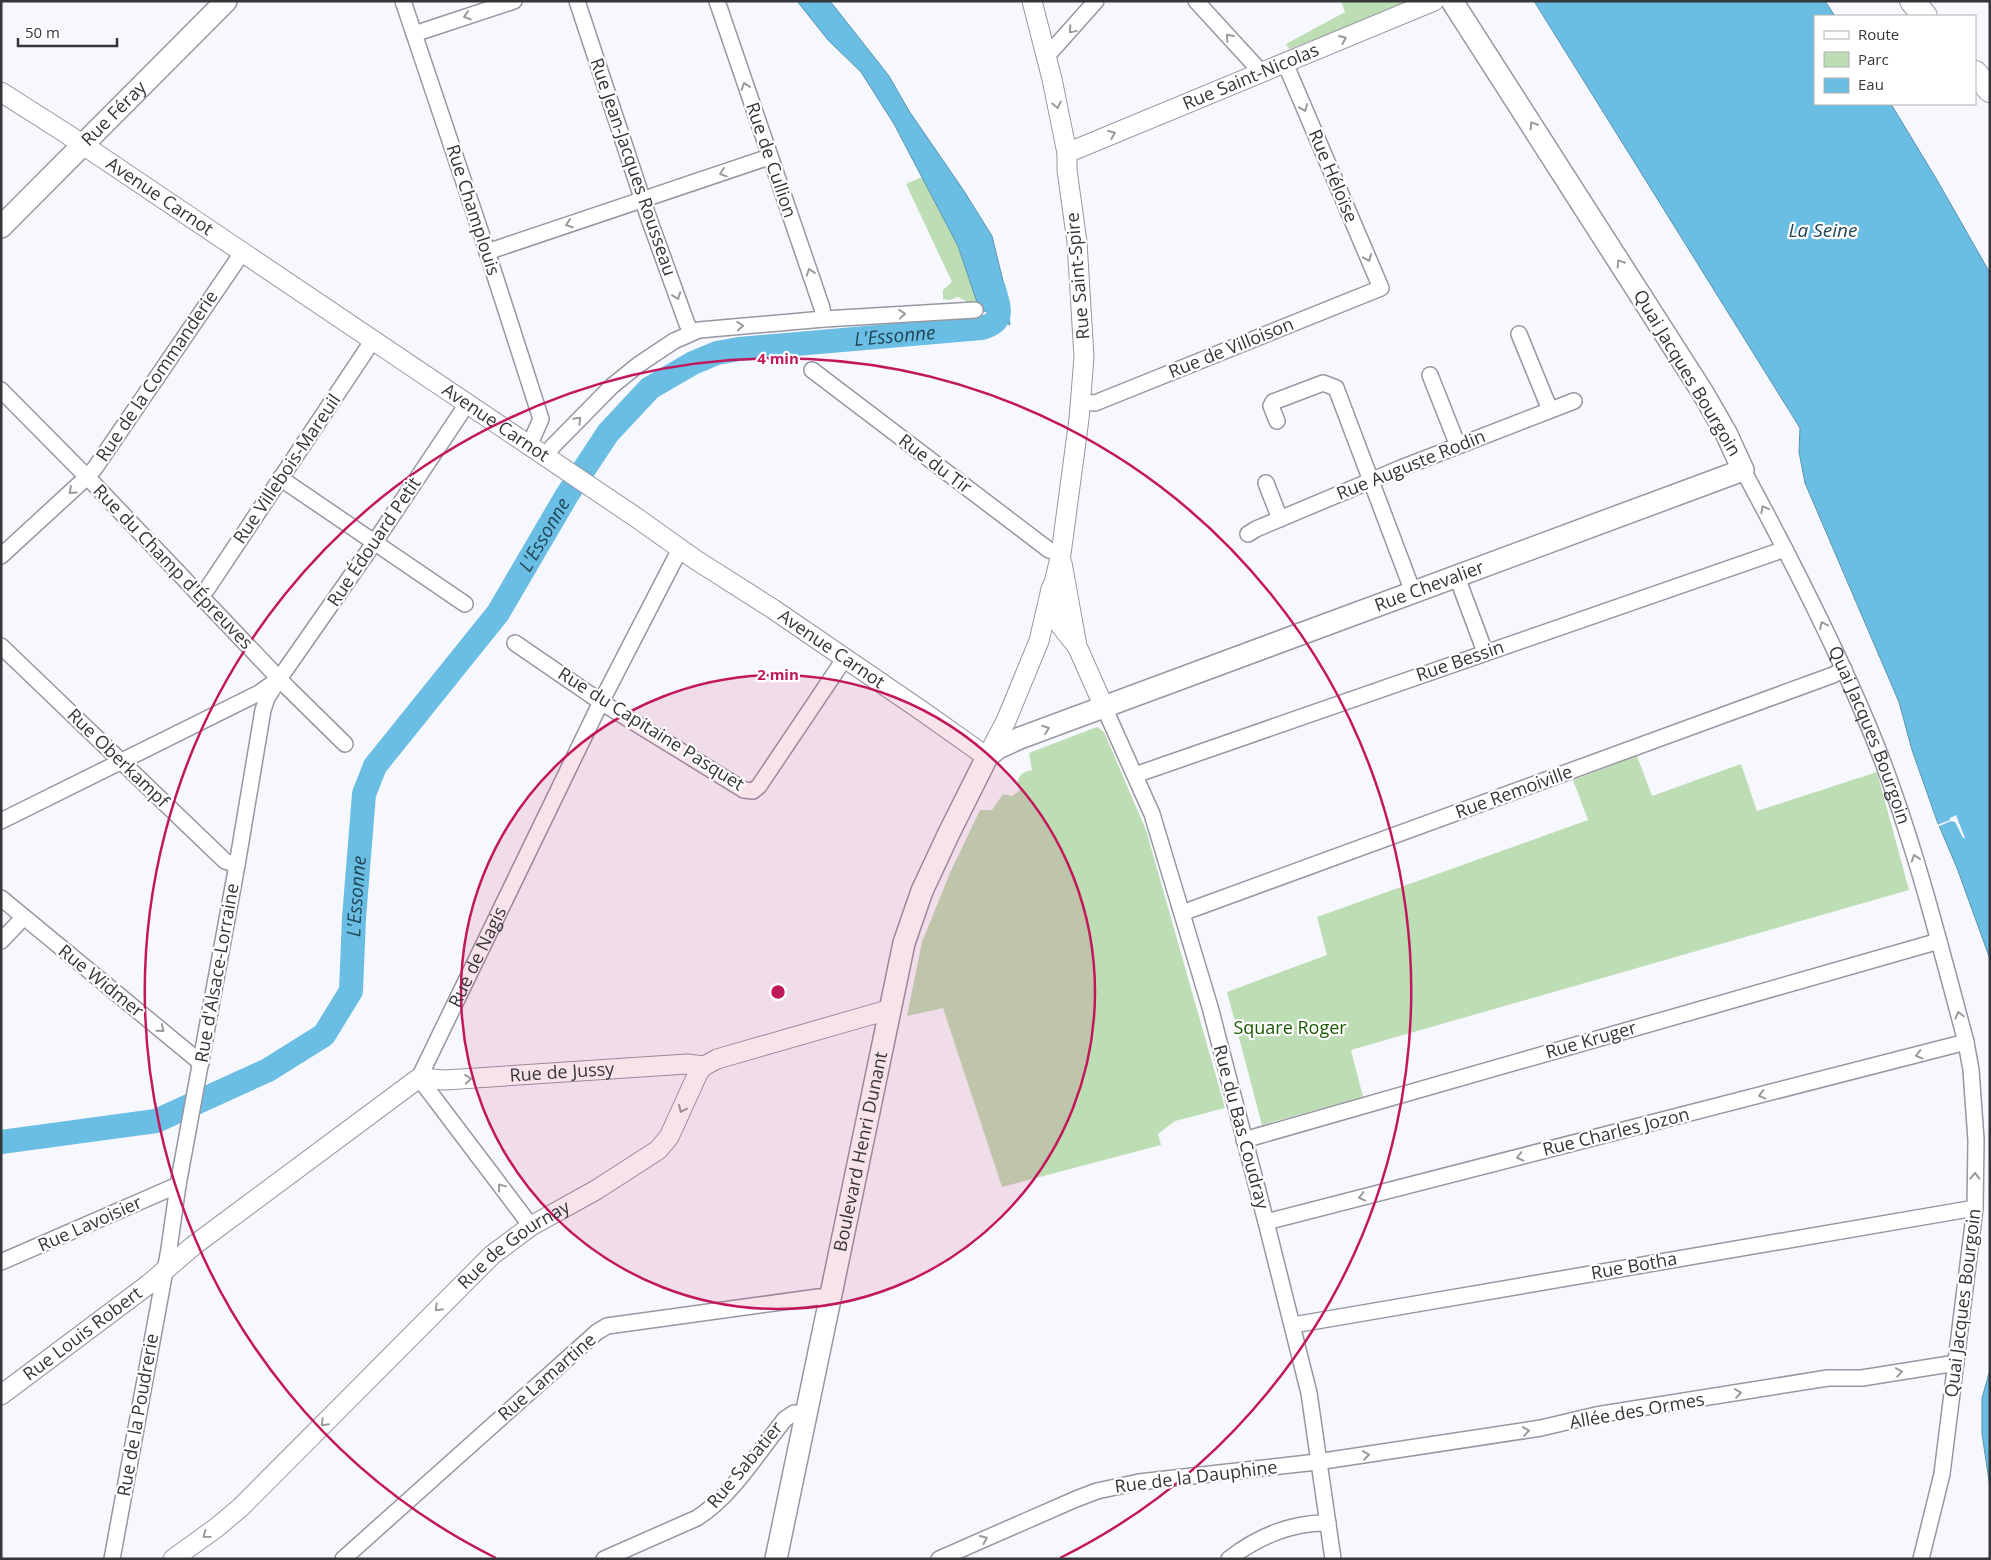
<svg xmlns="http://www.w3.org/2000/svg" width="1991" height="1560" font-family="'Open Sans',sans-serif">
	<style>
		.green { fill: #bdddb5 }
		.water { fill: #6abde3; stroke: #5a94b0 }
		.pier { fill: #f7f7fe }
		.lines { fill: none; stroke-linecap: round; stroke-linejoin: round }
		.river { stroke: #6abde3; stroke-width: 24 }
		.minor-casing { stroke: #9797a2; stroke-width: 18 }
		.tertiary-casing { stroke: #9797a2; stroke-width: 21 }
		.secondary-casing { stroke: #9797a2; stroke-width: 24 }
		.primary-casing { stroke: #9797a2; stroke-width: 26 }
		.minor { stroke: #fff; stroke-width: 15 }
		.tertiary { stroke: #fff; stroke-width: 19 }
		.secondary { stroke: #fff; stroke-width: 21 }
		.primary { stroke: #fff; stroke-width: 24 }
		.oneway { stroke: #9a9a9c }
		.ring { fill: none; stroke: #c2185b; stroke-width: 2.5 }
		.labels { text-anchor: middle; stroke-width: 4.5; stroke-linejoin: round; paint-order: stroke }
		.street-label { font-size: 18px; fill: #35363a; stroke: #fff }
		.park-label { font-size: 18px; fill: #1a5801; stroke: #fff }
		.water-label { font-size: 19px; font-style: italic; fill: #224758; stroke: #fff }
		.centre { fill: #c2185b; stroke: #fff; stroke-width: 2.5 }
		.ring-label { font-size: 15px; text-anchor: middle; font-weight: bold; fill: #c2185b; stroke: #fff; stroke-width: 4.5; stroke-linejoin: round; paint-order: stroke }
	</style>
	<rect width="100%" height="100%" fill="#f7f7fe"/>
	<path class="green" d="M 1341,1 L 1414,1 L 1289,49 L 1286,44 L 1345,12 Z
		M 922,177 L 958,246 L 979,308 L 958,297 L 949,300 L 943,299 L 943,290 L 952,282 L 906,184 Z
		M 1097,727 L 1104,732 L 1146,830 L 1225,1108 L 1175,1121 L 1158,1134 L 1161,1145 L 1002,1187 L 943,1008 L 907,1016 L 922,942 L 950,873 L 980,810 L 992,810 L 1003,794 L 1012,796 L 1020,790 C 1015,779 1020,772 1032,770 L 1029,753 Z
		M 1637,756 L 1652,796 L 1741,764 L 1757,811 L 1877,772 L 1909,890 L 1351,1050 L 1363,1097 L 1262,1125 L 1227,992 L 1327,955 L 1317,917 L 1588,820 L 1573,780 Z"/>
	<path class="water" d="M 797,1 L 830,1 L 889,76 L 909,111 L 964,191 L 992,236 L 1005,289 L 1010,325 L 979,308 L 958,246 L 894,124 L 861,72 L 828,40 Z
		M 1534,1 L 1825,1 L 1835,16 L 1815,16 L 1815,104 L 1891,104 L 1937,180 L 1990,273 L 1990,959 L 1957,868 L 1937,821 L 1912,750 L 1899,702 L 1805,483 L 1799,452 L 1800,428 Z
		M 1990,1370 L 1990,1487 L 1982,1434 L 1982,1398 Z"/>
	<path class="pier" d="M 1956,815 L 1965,838 L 1963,838 L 1955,822 L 1951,821 L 1937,827 L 1937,825 L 1950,820 L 1950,818 Z"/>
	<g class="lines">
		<path class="river" id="s1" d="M 1,1142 L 156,1121 L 268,1070 L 324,1035 L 351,991 L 354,918 L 364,794 L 375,766 L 498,613 L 567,495 L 608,433 L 650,388 L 693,363 L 717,353 L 739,349 L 981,328 C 1006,322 999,308 994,289"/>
		<g class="minor-casing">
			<g id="minor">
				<path d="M 403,1 L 485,245 L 541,419 L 529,446"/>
				<path d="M 577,1 L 648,216 L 687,324 L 692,332"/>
				<path d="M 717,1 L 822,308 L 824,319"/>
				<path d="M 1196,1 L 1262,73"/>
				<path d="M 414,34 L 514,1"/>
				<path d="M 1046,57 L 1096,1"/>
				<path d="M 487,252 L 769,157"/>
				<path d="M 1519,334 L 1550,410"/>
				<path d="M 812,370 L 1049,550 L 1061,554"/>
				<path d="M 1430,375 L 1458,446"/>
				<path d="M 1,390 L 94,484 L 288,688 L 345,744"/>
				<path d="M 1080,402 L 1095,403 L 1381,288 L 1285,63"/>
				<path d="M 1277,421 L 1271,406 L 1273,402 L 1323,383 L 1336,388 L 1413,592"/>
				<path d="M 545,456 L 553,446 L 612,386 L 638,365 L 674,341 L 699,330 L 824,319 L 975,310"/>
				<path id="s2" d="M 1743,470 C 1789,555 1834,642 1871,732 C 1912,832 1938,938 1966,1042 L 1971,1070 L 1976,1140 L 1975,1208 L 1942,1474 L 1921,1559"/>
				<path d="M 280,478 L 465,604"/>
				<path d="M 1266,483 L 1280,519"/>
				<path d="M 1248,534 L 1256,529 L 1401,468 L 1574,401"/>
				<path d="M 1,556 L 87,477 L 95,468 L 242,253"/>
				<path d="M 1457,577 L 1485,652"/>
				<path d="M 199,595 L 207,589 L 373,340"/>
				<path d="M 515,643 L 601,702 L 744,790 L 753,791 L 759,786 L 845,658"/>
				<path d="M 1,646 L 225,861 L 237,865"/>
				<path d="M 1104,707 L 1152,814 L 1210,1007 L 1266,1222 L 1309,1393 L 1333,1559"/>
				<path d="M 1135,775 L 1785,549"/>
				<path d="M 1,821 L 259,693 L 273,683"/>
				<path d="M 1,898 L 201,1063"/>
				<path d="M 1182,913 L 1833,675 L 1844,669"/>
				<path d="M 1,941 L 24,917"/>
				<path d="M 1244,1140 L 1939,941"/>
				<path d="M 1266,1222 L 1966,1042"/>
				<path id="s3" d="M 531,1226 L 419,1078 L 598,708 L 680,549"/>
				<path d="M 1,1262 L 178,1185"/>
				<path d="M 1293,1325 L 1975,1208"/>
				<path d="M 112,1559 L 169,1249 L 178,1185 L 237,865 L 263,710 L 267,698 L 279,679 L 374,543 L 467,404"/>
				<path d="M 343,1559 L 597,1332 L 607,1326 L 818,1297 L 830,1299"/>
				<path d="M 604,1559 L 697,1518 C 732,1496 759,1451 785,1419 L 794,1413 L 805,1414"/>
				<path d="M 939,1559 L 1076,1499 L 1097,1491 L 1139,1482 L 1317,1462 L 1541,1428 L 1596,1415 L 1828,1378 L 1862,1378 L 1956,1363"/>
				<path d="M 1229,1559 C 1257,1537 1292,1522 1328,1523"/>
			</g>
		</g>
		<g class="tertiary-casing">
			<g id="tertiary">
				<path id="s4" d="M 1,92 L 67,134 L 637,518 L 696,560 L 773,609 L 922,711 L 987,757 L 1006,721 L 1039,641 L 1051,589 L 1054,583 L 1061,554 L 1079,419 L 1084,357 L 1077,242 L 1067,170 L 1067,153 L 1052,79 L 1032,1"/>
				<path id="s5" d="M 1067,153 L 1434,1"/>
				<path d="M 1062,563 L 1077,646 L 1104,707"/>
				<path d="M 1055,589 L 1055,602 L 1060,625 L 1076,645"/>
				<path id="s6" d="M 1,1395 L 149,1284 L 193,1246 L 419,1078 L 445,1080 L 687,1064 L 704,1066"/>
				<path id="s7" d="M 173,1559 L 216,1528 L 241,1507 L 492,1255 L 531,1226 L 596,1190 L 658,1150 L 669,1137 L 699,1071 L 704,1066 L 717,1059 L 891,1009"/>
			</g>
		</g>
		<g class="secondary-casing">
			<g id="secondary">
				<path id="s8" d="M 1,227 L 226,1"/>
				<path id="s9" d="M 776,1559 L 904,943 L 922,891 L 949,833 L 987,757 L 998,748 L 1020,738 L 1743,470 L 1726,433 L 1703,393 L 1452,1"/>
			</g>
		</g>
		<g class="primary-casing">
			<path id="primary" d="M 1912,1 L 1925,16
				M 1975,73 L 1990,90"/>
		</g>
		<use href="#minor" class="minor"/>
		<use href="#tertiary" class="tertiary"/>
		<use href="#secondary" class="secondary"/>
		<use href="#primary" class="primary"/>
	</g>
	<defs><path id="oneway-chevron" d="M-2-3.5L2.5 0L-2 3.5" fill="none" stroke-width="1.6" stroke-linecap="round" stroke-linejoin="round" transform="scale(1.25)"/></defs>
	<g class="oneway">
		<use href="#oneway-chevron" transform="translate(467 16) rotate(162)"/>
		<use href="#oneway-chevron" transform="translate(1072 30) rotate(130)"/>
		<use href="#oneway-chevron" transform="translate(1229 37) rotate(-132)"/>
		<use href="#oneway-chevron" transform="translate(1343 39) rotate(-23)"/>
		<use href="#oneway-chevron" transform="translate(745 86) rotate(-109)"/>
		<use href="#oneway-chevron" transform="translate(1057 105) rotate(78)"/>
		<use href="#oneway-chevron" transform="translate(1304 108) rotate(67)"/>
		<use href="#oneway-chevron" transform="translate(1533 125) rotate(-122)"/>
		<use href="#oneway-chevron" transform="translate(1112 134) rotate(-22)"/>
		<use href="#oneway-chevron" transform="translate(723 173) rotate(161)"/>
		<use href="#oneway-chevron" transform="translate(569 224) rotate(162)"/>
		<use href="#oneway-chevron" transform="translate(1368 258) rotate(67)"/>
		<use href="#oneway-chevron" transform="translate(1620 263) rotate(-123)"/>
		<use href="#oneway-chevron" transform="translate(810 272) rotate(-109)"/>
		<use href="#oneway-chevron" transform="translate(677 296) rotate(70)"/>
		<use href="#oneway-chevron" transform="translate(902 314) rotate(-4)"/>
		<use href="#oneway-chevron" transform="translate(740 326) rotate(-4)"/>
		<use href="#oneway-chevron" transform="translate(578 420) rotate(-46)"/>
		<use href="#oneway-chevron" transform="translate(72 491) rotate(138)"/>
		<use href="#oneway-chevron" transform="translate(1764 509) rotate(-118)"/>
		<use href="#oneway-chevron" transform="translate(1823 625) rotate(-116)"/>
		<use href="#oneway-chevron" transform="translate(1046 729) rotate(-20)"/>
		<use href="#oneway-chevron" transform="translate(1915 858) rotate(-109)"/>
		<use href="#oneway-chevron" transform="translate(1959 1015) rotate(-105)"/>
		<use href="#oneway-chevron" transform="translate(161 1029) rotate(39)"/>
		<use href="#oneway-chevron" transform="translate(1919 1055) rotate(166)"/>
		<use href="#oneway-chevron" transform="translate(468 1079) rotate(-4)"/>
		<use href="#oneway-chevron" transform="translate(1762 1095) rotate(166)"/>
		<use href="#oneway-chevron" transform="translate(682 1109) rotate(115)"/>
		<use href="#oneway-chevron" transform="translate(1520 1157) rotate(166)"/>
		<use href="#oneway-chevron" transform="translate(1975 1176) rotate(-89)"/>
		<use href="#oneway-chevron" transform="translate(501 1187) rotate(-127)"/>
		<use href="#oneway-chevron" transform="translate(1362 1197) rotate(166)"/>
		<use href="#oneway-chevron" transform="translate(438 1308) rotate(135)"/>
		<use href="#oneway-chevron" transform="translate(1899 1372) rotate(-9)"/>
		<use href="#oneway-chevron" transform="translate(1738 1393) rotate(-9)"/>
		<use href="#oneway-chevron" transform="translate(324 1423) rotate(135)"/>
		<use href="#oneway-chevron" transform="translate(1526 1431) rotate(-8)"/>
		<use href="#oneway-chevron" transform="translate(1366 1455) rotate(-8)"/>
		<use href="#oneway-chevron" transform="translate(206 1535) rotate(144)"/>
		<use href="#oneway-chevron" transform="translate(984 1539) rotate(-24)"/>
	</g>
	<circle cx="778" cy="992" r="317" fill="#c2185b" fill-opacity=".12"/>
	<g class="ring">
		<circle cx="778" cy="992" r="317"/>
		<path d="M496 1558A633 633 0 1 1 1060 1558"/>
	</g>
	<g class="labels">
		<g class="street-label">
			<text dy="6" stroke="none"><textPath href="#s5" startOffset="199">Rue Saint-Nicolas</textPath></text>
			<text dy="6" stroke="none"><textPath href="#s8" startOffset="160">Rue Féray</textPath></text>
			<text transform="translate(771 160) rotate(71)" y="6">Rue de Cullion</text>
			<text transform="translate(633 167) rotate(71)" y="6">Rue Jean-Jacques Rousseau</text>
			<text transform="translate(1333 176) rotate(67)" y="6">Rue Héloïse</text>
			<text dy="6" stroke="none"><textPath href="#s4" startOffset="190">Avenue Carnot</textPath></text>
			<text transform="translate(473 210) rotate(72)" y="6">Rue Champlouis</text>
			<text transform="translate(1078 276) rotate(-95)" y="6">Rue Saint-Spire</text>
			<text transform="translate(1231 348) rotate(-22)" y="6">Rue de Villoison</text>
			<text transform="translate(1687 373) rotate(59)" y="6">Quai Jacques Bourgoin</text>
			<text transform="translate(157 376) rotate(-56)" y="6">Rue de la Commanderie</text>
			<text dy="6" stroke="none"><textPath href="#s4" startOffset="595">Avenue Carnot</textPath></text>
			<text transform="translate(935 464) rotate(37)" y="6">Rue du Tir</text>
			<text transform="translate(1411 465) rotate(-22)" y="6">Rue Auguste Rodin</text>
			<text transform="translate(287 469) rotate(-56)" y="6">Rue Villebois-Mareuil</text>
			<text transform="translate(374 542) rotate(-56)" y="6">Rue Édouard Petit</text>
			<text transform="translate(173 567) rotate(46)" y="6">Rue du Champ d'Épreuves</text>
			<text dy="6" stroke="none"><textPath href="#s9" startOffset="1308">Rue Chevalier</textPath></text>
			<text dy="6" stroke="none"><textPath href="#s4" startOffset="1000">Avenue Carnot</textPath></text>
			<text transform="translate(1460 661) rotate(-19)" y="6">Rue Bessin</text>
			<text transform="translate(651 729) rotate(32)" y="6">Rue du Capitaine Pasquet</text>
			<text dy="6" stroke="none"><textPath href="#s2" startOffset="294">Quai Jacques Bourgoin</textPath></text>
			<text transform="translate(118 758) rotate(44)" y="6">Rue Oberkampf</text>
			<text transform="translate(1514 792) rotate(-20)" y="6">Rue Remoiville</text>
			<text dy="6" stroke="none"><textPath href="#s3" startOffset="320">Rue de Nagis</textPath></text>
			<text transform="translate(217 973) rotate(-80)" y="6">Rue d'Alsace-Lorraine</text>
			<text transform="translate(101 981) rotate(39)" y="6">Rue Widmer</text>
			<text transform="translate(1591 1040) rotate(-16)" y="6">Rue Kruger</text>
			<text dy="6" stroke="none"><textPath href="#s6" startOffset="668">Rue de Jussy</textPath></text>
			<text transform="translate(1241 1127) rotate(75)" y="6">Rue du Bas Coudray</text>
			<text transform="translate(1616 1132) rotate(-14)" y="6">Rue Charles Jozon</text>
			<text dy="6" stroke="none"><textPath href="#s9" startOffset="416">Boulevard Henri Dunant</textPath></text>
			<text transform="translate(90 1224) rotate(-24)" y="6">Rue Lavoisier</text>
			<text dy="6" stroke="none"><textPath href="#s7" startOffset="465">Rue de Gournay</textPath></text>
			<text transform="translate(1634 1266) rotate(-10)" y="6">Rue Botha</text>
			<text transform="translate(1963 1303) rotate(-83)" y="6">Quai Jacques Bourgoin</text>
			<text dy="6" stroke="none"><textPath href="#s6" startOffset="102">Rue Louis Robert</textPath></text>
			<text transform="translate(547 1377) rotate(-41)" y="6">Rue Lamartine</text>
			<text transform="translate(1637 1411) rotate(-10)" y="6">Allée des Ormes</text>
			<text transform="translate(138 1415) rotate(-80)" y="6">Rue de la Poudrerie</text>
			<text transform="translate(745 1465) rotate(-50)" y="6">Rue Sabatier</text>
			<text transform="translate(1196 1477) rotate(-7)" y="6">Rue de la Dauphine</text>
		</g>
		<g class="park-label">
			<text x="1290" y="1034">Square Roger</text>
		</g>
		<g class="water-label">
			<text x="1823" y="237">La Seine</text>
			<text dy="7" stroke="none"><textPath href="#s1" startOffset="1348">L'Essonne</textPath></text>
			<text dy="7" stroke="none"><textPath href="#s1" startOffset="912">L'Essonne</textPath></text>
			<text dy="7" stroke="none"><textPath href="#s1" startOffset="492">L'Essonne</textPath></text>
		</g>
	</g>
	<circle cx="778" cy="992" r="8" class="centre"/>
	<g class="ring-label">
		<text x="778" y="364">4 min</text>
		<text x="778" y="680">2 min</text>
	</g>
	<rect width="1991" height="1560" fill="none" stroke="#35363a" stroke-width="5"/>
	<rect x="1814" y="15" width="162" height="90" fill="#ffffff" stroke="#aeafb0"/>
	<rect x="1824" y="31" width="25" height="8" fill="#ffffff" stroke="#aeafb0"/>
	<text x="1858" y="40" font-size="15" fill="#35363a">Route</text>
	<rect x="1824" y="52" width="25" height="15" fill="#bdddb5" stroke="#aeafb0"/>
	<text x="1858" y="65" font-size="15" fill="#35363a">Parc</text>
	<rect x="1824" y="78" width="25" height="15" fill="#6abde3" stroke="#aeafb0"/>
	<text x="1858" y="90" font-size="15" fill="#35363a">Eau</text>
	<path d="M18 38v8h99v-8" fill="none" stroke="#35363a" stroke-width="2.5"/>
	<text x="25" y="38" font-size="15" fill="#35363a" stroke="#ffffff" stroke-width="4" paint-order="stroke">50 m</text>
</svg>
